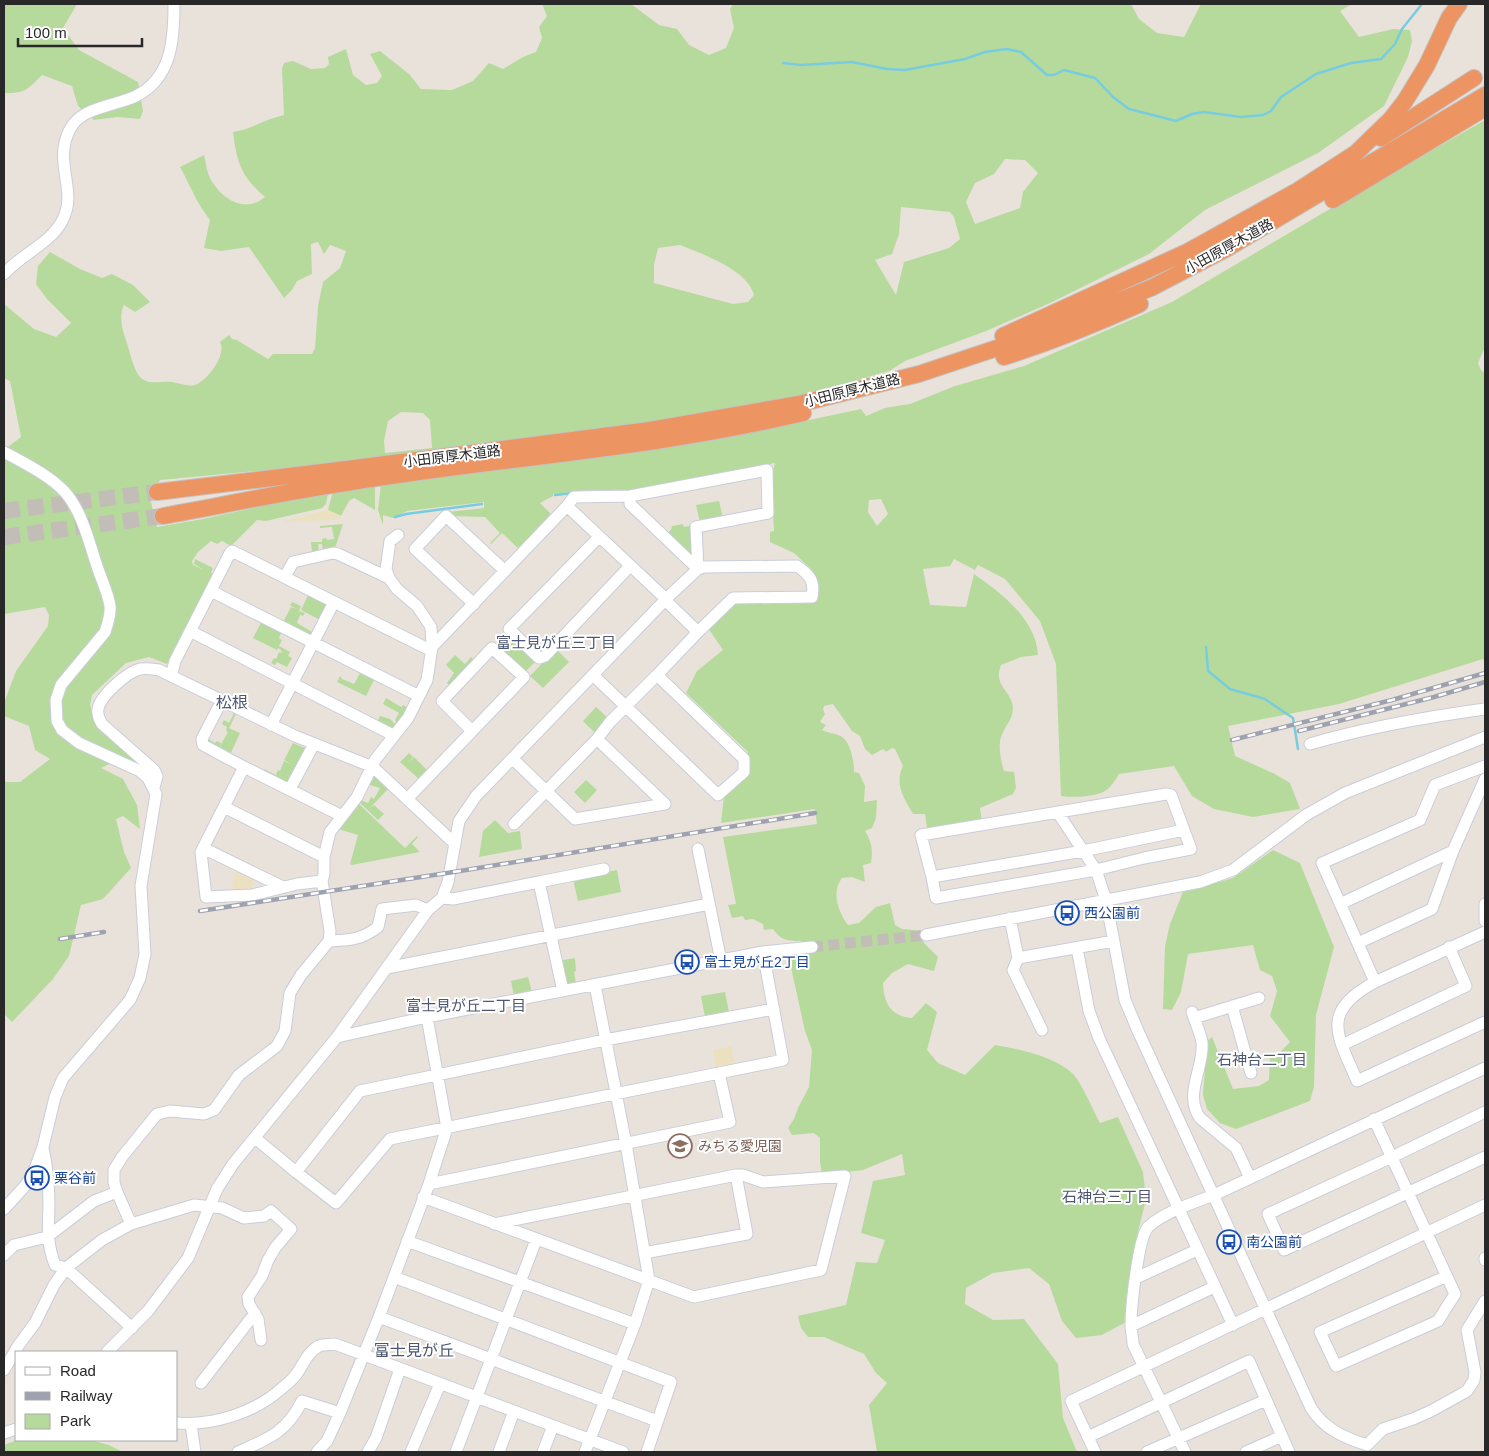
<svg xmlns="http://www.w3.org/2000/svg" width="1489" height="1456" font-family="Arial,'Noto Sans JP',sans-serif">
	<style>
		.green { fill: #b6da9c; fill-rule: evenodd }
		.sand { fill: #ebe1c0 }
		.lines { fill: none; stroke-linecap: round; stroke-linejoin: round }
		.stream { stroke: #78cce0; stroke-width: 2.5 }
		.minor-tunnel { stroke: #c2bdb7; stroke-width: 11; stroke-dasharray: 11 5.5; stroke-linecap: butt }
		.highway-tunnel { stroke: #c2bdb7; stroke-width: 16; stroke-dasharray: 16 8; stroke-linecap: butt }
		.minor-casing { stroke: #c9cdd8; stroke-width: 13 }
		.highway-casing { stroke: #c3c3c3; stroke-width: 18 }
		.minor { stroke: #fff; stroke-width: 11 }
		.highway { stroke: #ec9462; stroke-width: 16 }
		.rail-casing { stroke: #9ea2b0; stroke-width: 4.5 }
		.rail { stroke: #fff; stroke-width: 2.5; stroke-dasharray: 8; stroke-linecap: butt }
		.labels { text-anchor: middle; stroke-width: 4; stroke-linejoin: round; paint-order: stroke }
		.street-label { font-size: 14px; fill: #282828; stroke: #fff }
		.transit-label { font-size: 14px; fill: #164399; stroke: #fff; text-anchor: start }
		.education-label { font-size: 14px; fill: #785e54; stroke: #fff; text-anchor: start }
		.neighbourhood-label { font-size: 15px; fill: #4d5773; stroke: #fff }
		.quarter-label { font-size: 16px; fill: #4d5773; stroke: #fff }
	</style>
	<rect width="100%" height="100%" fill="#e9e2db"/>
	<path class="green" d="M 4,4 L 83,4 L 77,4 L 63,28 L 79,50 L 138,82 L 143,111 L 140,119 L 117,117 L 94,120 L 78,106 L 72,86 L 42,75 C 28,89 25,94 4,93 Z
		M 542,4 L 631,4 L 659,25 L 677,29 L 689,45 L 709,55 L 726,48 L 734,28 L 730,9 L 733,4 L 1131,4 L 1139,19 L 1157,33 L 1184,37 L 1201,4 L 1352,4 L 1340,11 L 1359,37 L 1393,29 L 1410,30 L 1412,41 L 1408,57 L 1384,106 L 1318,153 L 1205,210 L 1149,254 L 1050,303 L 986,331 L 905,361 L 889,371 L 779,402 L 697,416 L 385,459 L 160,480 L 150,498 L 157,527 L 203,519 L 321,493 L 328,494 L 326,504 L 322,508 L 266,521 L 257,520 L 231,546 L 222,541 L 217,544 L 211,541 L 198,552 L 192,561 L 193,565 L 204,570 L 194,564 L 195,559 L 213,568 L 211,573 L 214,575 L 167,664 L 149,657 L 126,663 L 92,695 L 90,705 L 96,726 L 144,764 L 122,758 L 101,768 L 123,779 L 137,805 L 140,829 L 123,816 L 116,819 L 124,852 L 131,868 L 103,899 L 81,905 L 69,956 L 53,979 L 12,1022 L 4,1014 L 4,782 L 20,782 L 50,759 L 35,750 L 29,726 L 4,716 L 4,703 L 16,671 L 48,626 L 49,615 L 45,607 L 4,614 L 4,450 L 21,437 L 10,381 L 4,378 L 4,304 L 34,329 L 56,337 L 71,323 L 47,299 L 36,284 L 38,266 L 50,252 L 80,269 L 102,278 L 112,274 L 133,285 L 150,302 L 135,312 L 124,305 C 118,317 123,331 127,343 C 130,353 133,367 139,376 C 141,379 146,381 149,382 C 157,383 165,381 172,382 C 179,383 188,387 195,385 C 207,381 227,355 220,342 L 229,335 L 232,339 L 237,340 L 268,359 L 273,354 L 312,354 L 315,348 L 318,306 L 323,282 L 340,268 L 346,251 L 330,245 L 324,254 L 318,242 L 311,244 L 312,274 L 297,281 L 292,290 L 284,298 L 249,247 L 221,251 L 204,248 L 210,220 C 197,204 190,185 180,167 L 204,155 C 206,163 207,172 210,178 C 221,199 245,214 265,197 C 241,176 237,163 233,132 C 252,129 265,119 284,115 L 282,69 L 284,63 L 293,61 L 311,69 L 325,68 L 329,64 L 328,57 L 346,49 L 353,75 L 366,85 L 377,83 L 382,76 L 370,54 L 380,51 L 409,74 L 421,89 L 452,90 L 473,81 L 489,63 L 503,69 L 523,57 L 536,52 L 542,38 L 539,27 L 547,16 ZM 1005,159 L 1025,160 L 1038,173 L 1023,192 L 1020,208 L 975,224 L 966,202 L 975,183 L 994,174 ZM 901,207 L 950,212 L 954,217 L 960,239 L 949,248 L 904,262 L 896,295 L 875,260 L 892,254 L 899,234 ZM 680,245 C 702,254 747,269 754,295 L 748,302 L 733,304 L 654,283 L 654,265 L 658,248 ZM 401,412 L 423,413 L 430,420 L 432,448 L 385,453 L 384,441 L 388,421 Z
		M 1485,120 L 1485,347 L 1478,363 L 1481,370 L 1485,373 L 1485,662 L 1483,659 L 1339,704 L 1228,726 L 1235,756 L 1275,774 L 1290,783 L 1300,809 L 1253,817 L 1214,809 L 1192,796 L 1174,766 L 1119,774 C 1116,779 1113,784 1109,788 C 1101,797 1072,798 1061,796 L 1056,664 L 1040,621 L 1005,579 L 978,565 L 975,570 L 954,559 L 950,566 L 923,569 L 930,605 L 966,607 L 974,574 C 1001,593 1036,619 1038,655 L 1021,657 L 1001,665 C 1000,669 998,673 999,677 C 1000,688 1013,696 1013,708 C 1013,720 1004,727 1001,737 C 998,746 1001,762 1004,771 L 1014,772 L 1016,788 L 1013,794 L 980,808 L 982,821 L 927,828 L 925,814 L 913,814 C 904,798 894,784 903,766 L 895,749 L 892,748 L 886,752 L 883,749 L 872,755 L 865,749 L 860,736 L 852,731 L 833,704 L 824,706 L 823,709 L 825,714 L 820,722 L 826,725 L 822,730 C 828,733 838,734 842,737 C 851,743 854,762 854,772 L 859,773 L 865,786 L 864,802 L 877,800 L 876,818 L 872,828 L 865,831 C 872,841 873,851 871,863 L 863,865 L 865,882 L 852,877 L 842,878 C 831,892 838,912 848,925 L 859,923 L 876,907 L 890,903 L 895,925 L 902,929 L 915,930 L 925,944 L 938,957 L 934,971 L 908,964 L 892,973 L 883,983 C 884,1003 890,1016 912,1018 L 926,1003 L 937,1012 L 927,1050 L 938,1063 L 965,1075 L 995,1045 C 1019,1049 1057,1057 1074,1075 C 1083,1086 1093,1110 1100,1123 L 1118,1117 L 1143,1172 L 1146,1199 L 1137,1236 L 1128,1321 L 1102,1335 L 1076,1338 L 1062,1321 L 1049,1284 L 1029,1268 L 993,1273 L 966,1288 L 965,1304 L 993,1320 L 1024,1319 L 1058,1364 L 1063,1418 L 1077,1452 L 877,1452 L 869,1405 L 887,1383 L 876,1373 L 864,1354 L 824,1337 L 808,1337 L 801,1328 L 798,1316 L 846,1305 L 856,1262 L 877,1263 L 885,1240 L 861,1233 L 873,1181 L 905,1175 L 902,1154 L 863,1170 L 822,1175 L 820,1161 L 820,1138 L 814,1133 L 792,1135 L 788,1128 L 794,1119 L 798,1108 L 809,1087 L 812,1050 L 805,1031 L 789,958 L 794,954 L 803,951 L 801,941 C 787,941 781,940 773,929 L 764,930 L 763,924 L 753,919 L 745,920 L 743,916 L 732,918 L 728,905 L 736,904 L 723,837 L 817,824 L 815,809 L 721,823 L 724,795 L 747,775 L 748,752 L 686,693 L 697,671 L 723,650 L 708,628 L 734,604 L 815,603 L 819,590 L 811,569 L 794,553 L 770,542 L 770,532 L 774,531 L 771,478 L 775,463 L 627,492 L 590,490 L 553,494 L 553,496 L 540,503 L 550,513 L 550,518 L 519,549 L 502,533 L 491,544 L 490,543 L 500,533 L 485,517 L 450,516 L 448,512 L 484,508 L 484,502 L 407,511 L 393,518 L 383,515 L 383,525 L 378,510 L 381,484 L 800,422 L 861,409 L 866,416 L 885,408 L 910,404 L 955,386 L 1024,366 L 1172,302 L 1335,206 ZM 881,499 L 888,514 L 877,526 L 868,512 L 869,500 Z
		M 375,485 L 375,510 L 354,498 L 349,501 L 341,516 L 328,510 L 333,491 Z
		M 719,501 L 723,518 L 700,522 L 696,505 Z
		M 343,524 L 335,548 L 323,551 L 322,544 L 318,544 L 319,552 L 312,553 L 311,542 L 322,542 L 322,539 L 326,538 L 327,540 L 334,539 L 332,527 L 320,528 L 320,526 Z
		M 683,524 L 684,527 L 693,525 L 694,561 L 666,534 L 671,530 L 672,526 Z
		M 309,593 L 328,605 L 320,620 L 301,610 Z
		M 292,602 L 301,606 L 299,611 L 305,613 L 303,616 L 300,615 L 297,623 L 314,633 L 312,636 L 282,624 L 291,607 L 296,609 L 290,605 Z
		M 262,621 L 282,631 L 279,638 L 282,640 L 279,646 L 290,652 L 288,656 L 292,658 L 287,667 L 277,662 L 275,665 L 271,663 L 274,658 L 276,659 L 279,652 L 282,653 L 281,650 L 278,648 L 277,650 L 253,638 Z
		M 508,634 L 536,661 L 524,673 L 496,646 Z
		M 556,649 L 569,662 L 543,688 L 530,676 Z
		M 455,655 L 465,664 L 471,657 L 475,661 L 450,686 L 447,683 L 454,673 L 446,665 Z
		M 361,671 L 375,678 L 366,696 L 337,682 L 340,676 L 342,679 L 354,684 Z
		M 386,698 L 401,707 L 403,705 L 408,708 L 396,728 L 390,730 L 377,723 L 380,716 L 390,719 L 395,724 L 396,721 L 395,720 L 399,713 L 383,704 Z
		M 596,707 L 609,719 L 598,731 L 594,732 L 583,721 Z
		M 234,713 L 236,714 L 229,728 L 240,733 L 230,755 L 207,744 L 207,738 L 215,743 L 217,741 L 221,743 L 219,748 L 228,732 L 226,731 L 227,727 L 222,724 L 224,720 L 229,723 Z
		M 293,743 L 305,748 L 306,751 L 287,783 L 263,771 L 264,769 L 276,775 L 278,770 L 280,771 L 284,761 L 293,765 L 284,760 Z
		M 409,753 L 413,757 L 408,763 L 414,757 L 429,772 L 420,780 L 400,762 Z
		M 374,777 L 376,777 L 388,789 L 370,808 L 374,805 L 384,814 L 378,820 L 360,803 L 361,800 L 368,803 L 371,797 L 374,799 L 380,788 L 370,785 Z
		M 586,780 L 597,790 L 585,803 L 574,792 Z
		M 358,803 L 405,848 L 417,836 L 418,837 L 412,844 L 420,852 L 352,865 L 350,864 L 358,835 L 338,829 Z
		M 495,820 L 508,833 L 520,831 L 522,849 L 479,857 L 483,831 Z
		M 1273,850 L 1300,863 L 1334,947 L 1316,1015 L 1314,1087 L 1310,1101 L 1236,1129 L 1220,1123 L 1207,1109 L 1203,1095 L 1207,1041 L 1212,1037 L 1233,1089 L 1259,1086 L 1269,1080 L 1270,1056 L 1280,1052 L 1290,1042 L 1270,1016 L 1277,991 L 1272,976 L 1260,970 L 1253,945 L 1188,954 L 1181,992 L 1172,1010 L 1163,1009 L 1165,946 L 1170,924 L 1183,892 L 1233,878 Z
		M 617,870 L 621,892 L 578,901 L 573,879 Z
		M 575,958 L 576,971 L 574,972 L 576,983 L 568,984 L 566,982 L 563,960 Z
		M 528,977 L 532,992 L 514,996 L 511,981 Z
		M 725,992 L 729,1012 L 705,1017 L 701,996 Z
		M 17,1440 L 90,1440 L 109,1445 L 123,1452 L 4,1452 L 4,1445 Z"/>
	<path class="sand" d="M 328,510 L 341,516 L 339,520 L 284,522 L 284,521 Z
		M 237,868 L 255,877 L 251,892 L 230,892 Z
		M 731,1046 L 735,1064 L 716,1067 L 713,1050 Z"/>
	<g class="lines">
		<path class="stream" d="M 783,63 L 801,65 L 852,62 L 887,69 L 905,70 L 965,59 L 985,52 L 1007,49 L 1021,52 L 1047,75 L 1054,75 L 1064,70 L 1095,78 L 1113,97 L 1129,109 L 1176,121 L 1192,114 L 1204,112 L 1241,117 L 1263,115 L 1271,111 L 1281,97 L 1316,74 L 1351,63 L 1381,59 L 1395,44 L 1402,29 L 1422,4
			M 555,495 L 573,493
			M 395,517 L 406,514 L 482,504
			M 1206,647 L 1208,671 L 1230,689 L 1265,699 L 1293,718 L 1298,749"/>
		<path class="minor-tunnel" d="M 812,947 L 926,935"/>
		<path class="highway-tunnel" d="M 4,511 L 157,492
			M 4,537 L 163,516"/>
		<g class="minor-casing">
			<path id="minor" d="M 4,274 C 20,255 51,243 62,221 C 79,191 52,163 70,129 C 77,116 90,111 103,107 C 114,103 126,101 136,96 C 172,78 174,39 174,4
				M 4,452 C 24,463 49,475 65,492 C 83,513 89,543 98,569 C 102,581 108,593 110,606 C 111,614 108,623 105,632 L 61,685 L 56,700 L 57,721 L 62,730 L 79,743 L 140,771 L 148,778 L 156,794 L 141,886 L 145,954 L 140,978 L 130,1000 L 63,1078 L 55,1097 L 43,1147 L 33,1174 L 25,1186 L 4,1209
				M 630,496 L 630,504 L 698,569
				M 567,506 L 574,497 L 630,496 L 767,470 L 768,513 L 696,527 L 698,569
				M 599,537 L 509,629 L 539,658 L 545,656 L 630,566
				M 285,577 L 293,562 L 333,553 L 338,554 L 389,578
				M 211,591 L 419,696
				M 474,604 L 415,549 L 446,516 L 505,571
				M 190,631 L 393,735
				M 593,675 L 718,795 L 744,772 L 744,759 L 657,675 L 698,632 L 665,600
				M 171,676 L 175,661 L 230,553 L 232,551 L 426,648 L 432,647 L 567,506 L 666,599
				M 222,700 L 202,739 L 203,745 L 244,767 L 201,852 L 206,897 L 252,895 L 297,884 L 322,881 L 324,874 L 324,857 L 330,832 L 357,797 L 375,760 L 408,718 L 427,680 L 432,647 L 431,627 L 417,606 L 397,589 L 389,578 L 386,569 L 390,541 L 398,535
				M 271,725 L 334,602
				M 597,739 L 665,804
				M 1310,744 C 1368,727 1426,717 1485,709
				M 513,759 L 575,819 L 665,804
				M 1485,766 L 1435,785 L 1420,820 L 1322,863 L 1375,982 L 1485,932
				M 244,767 L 342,816
				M 154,788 L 157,776 L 154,770 L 102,724 C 99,719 97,714 98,709 C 100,696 127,672 140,669 C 146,668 153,669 159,670 L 295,736 L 373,767 L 454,843
				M 290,789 L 314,744
				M 407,799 L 524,677 L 492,648 L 442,701 L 472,731
				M 224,807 L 324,857
				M 1058,813 L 1096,870 L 1106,900 L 1125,1000 L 1138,1031 L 1311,1408 C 1324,1429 1345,1438 1367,1445 L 1383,1429 L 1413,1419 L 1431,1411 L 1467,1391 L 1474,1380 L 1475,1372 L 1467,1330 L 1485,1301
				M 514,824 L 597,739 L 610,722 L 657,675
				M 203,848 L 283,887
				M 698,849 L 721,961
				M 932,877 L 921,835 L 1166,794 L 1171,795 L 1191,849 L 1144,858 L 1096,870 L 936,898 L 932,877 L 1083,851 L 1184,830
				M 322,881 L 330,931 L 329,941 C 350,940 361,940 378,927 L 382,909 L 416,905 L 428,910
				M 539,882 L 604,869
				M 442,898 L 453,899 L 539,882 L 563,991
				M 1340,904 L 1453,851
				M 1485,904 L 1485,921
				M 1010,918 L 1018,958 L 1114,941
				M 926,935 L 1200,882 L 1233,870 L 1306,815 L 1345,793 L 1485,737
				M 1358,943 L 1432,909 L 1453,851 L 1485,779
				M 1077,948 L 1089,1011 L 1099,1038 L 1233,1325
				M 1018,958 L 1013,970 L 1042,1030
				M 387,968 L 709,904
				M 1375,982 C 1320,1012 1337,1034 1357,1081 L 1485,1022
				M 1232,1006 L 1251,1073
				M 1192,1012 C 1195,1021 1200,1032 1202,1042 C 1205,1067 1183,1094 1200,1118 L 1236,1148 L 1250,1178
				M 1194,1018 L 1259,998
				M 337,1037 L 427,1017 L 763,952 L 812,947
				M 1342,1045 L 1466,986 L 1449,947
				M 1485,1112 L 1392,1157 L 1268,1214 L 1284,1250 L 1485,1157
				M 1374,1119 C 1401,1177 1428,1236 1455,1294 L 1438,1321 L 1336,1366 L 1320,1332 L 1447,1276
				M 255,1138 L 296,1172 L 360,1091 L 605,1040 L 774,1009
				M 43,1148 C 47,1166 49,1188 49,1207 C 48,1228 47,1245 55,1265 L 66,1268 L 132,1328
				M 296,1172 L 336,1203 L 390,1139 L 719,1073
				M 429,1184 L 730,1122 L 719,1073 L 783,1060 L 763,952
				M 423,1197 L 694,1297 L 821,1270 L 845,1176 L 763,1182 L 743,1175 L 736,1175 L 494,1224
				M 131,1224 L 117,1192 L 114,1183 L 114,1170 L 122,1157 L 157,1114 L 170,1111 L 204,1114 L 214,1110 L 239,1075 L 277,1046 L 285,1031 L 290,993 L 301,975 L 329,941
				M 407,1241 L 635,1324
				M 644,1253 L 747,1234 L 736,1175
				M 4,1255 L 14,1245 L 47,1237 L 94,1201 L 117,1192
				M 1485,1258 L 1485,1260
				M 394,1277 L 671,1382 L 647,1452
				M 1136,1278 L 1197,1250
				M 379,1317 L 657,1421
				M 1131,1326 L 1214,1287
				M 107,1352 L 148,1311 L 188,1258 L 217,1189 L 233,1164 L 337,1037 L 428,910 L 442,898 L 448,882 L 459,821 L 476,796 L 669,596 L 698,569 L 704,567 L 797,566 C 810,575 815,581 812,597 L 733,598 L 698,632
				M 4,1370 L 18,1346 L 35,1323 L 54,1285 L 66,1268 L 102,1240 L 131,1224 L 194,1205 L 222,1208 L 244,1218 L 264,1216 L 271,1211 L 291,1229 L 275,1248 L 268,1260 L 262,1276 L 248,1297 L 249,1304 L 258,1319 L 261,1340
				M 201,1383 L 255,1313
				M 176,1423 C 212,1426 254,1413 281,1389 C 286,1385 291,1381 295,1376 C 303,1366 307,1352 319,1346 C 324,1344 330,1345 335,1344 L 623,1452
				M 191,1425 L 195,1452
				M 4,1433 L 16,1429
				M 1088,1437 L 1249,1361 L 1289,1452
				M 238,1452 C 268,1439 287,1432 302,1401 L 340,1413
				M 317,1452 L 327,1441 L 340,1413 L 379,1317 L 429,1184 L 447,1128 L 427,1017
				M 368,1452 L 376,1438 L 400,1369
				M 411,1452 L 440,1384
				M 456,1452 L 536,1240
				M 499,1452 L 514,1411
				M 543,1452 L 553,1426
				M 585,1452 L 635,1324 L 649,1280 L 626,1144 L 595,985
				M 1095,1452 L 1071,1401 L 1485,1205
				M 1147,1452 L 1266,1400
				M 1185,1452 L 1133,1344 C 1133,1338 1131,1331 1131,1325 C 1131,1308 1138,1238 1148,1227 C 1164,1212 1193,1203 1214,1195 L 1485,1068
				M 1246,1452 L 1282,1436"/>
		</g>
		<g class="highway-casing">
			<path id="highway" d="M 1381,138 L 1474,78
				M 1333,200 L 1485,108
				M 1003,336 L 1187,252 L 1297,191 L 1356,153 L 1391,119 L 1405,101 L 1427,65 L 1449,18 L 1459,4
				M 1004,357 C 1051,342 1096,324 1140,304
				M 157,492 L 347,469 L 650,430 L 799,404 L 919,374 L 1018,341 L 1151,288 L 1228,248 L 1485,95
				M 163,516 C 224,505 284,492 346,483 C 498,458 652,449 803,413"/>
		</g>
		<use href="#minor" class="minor"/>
		<use href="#highway" class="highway"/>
		<g class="rail-casing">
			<path id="rail" d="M 1299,731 L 1434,697 L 1485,682
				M 1232,740 L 1392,700 L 1485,673
				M 200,911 L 460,871 L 815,813
				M 60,939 L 104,932"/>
		</g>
		<use href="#rail" class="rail"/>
	</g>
	<defs>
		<g id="bus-ring" transform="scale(1.25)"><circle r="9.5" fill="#fff" stroke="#1a4fb4" stroke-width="1.5"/><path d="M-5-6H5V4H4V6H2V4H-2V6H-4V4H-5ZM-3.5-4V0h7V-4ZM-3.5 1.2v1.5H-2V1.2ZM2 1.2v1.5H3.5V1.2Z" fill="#1a4fb4"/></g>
		<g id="school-ring" transform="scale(1.25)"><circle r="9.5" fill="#fff" stroke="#8d6e63" stroke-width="1.5"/><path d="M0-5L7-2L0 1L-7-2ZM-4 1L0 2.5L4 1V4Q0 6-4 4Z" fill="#8d6e63"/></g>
	</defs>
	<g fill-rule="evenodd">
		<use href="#bus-ring" x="1067" y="913"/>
		<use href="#bus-ring" x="687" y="962"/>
		<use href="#school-ring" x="680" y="1146"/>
		<use href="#bus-ring" x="37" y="1178"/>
		<use href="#bus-ring" x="1229" y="1242"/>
	</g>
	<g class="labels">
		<g class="street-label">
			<text transform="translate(1229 246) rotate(-29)" y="5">小田原厚木道路</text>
			<text transform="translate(852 390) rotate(-14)" y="5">小田原厚木道路</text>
			<text transform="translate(452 456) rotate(-7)" y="5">小田原厚木道路</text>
		</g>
		<g class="transit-label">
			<text x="1084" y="918">西公園前</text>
			<text x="704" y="967">富士見が丘2丁目</text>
			<text x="54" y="1183">栗谷前</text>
			<text x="1246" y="1247">南公園前</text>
		</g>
		<g class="education-label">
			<text x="698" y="1151">みちる愛児園</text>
		</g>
		<g class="neighbourhood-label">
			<text x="556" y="648">富士見が丘三丁目</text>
			<text x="466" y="1011">富士見が丘二丁目</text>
			<text x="1262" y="1065">石神台二丁目</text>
			<text x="1107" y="1202">石神台三丁目</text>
		</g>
		<g class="quarter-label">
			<text x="232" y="708">松根</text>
			<text x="414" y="1356">富士見が丘</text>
		</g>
	</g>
	<rect width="1489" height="1456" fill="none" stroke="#282828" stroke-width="10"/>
	<rect x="15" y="1351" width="162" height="90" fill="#ffffff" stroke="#a9a9a9"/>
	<rect x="25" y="1367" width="25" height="8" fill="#ffffff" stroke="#a9a9a9"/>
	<text x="60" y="1376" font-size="15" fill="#282828">Road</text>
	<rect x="25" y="1392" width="25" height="8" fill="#9ea2b0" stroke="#a9a9a9"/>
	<text x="60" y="1401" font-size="15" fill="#282828">Railway</text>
	<rect x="25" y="1414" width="25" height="15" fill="#b6da9c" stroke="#a9a9a9"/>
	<text x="60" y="1426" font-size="15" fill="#282828">Park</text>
	<path d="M18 38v8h124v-8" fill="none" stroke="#282828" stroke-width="2.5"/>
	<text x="25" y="38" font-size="15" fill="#282828" stroke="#ffffff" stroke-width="4" paint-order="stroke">100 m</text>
</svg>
